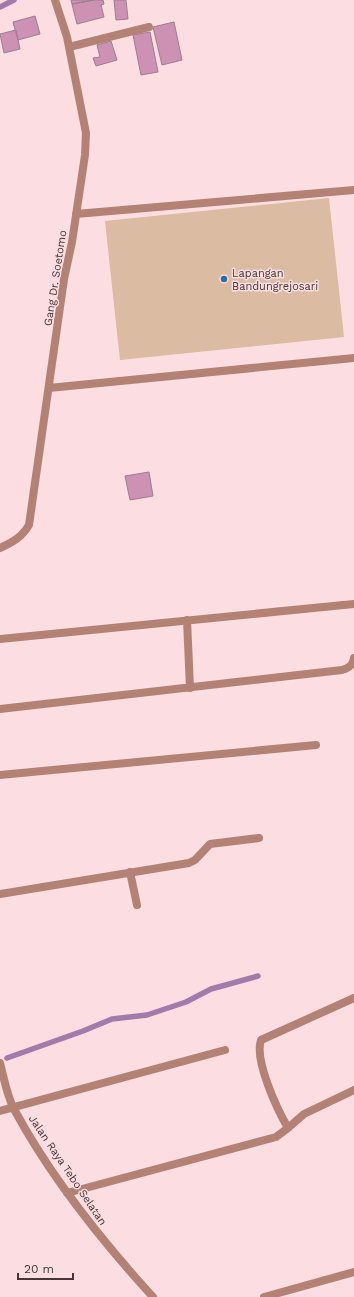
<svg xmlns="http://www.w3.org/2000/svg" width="354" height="1297" font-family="'Work Sans',sans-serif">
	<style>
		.green { fill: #dbbba1 }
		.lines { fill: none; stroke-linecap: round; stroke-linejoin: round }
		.stream { stroke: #a27bab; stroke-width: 5.5 }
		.building { fill: #cd92b3; stroke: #9c7e8e }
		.service { stroke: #b38275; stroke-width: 8 }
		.minor { stroke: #b38275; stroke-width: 8 }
		.poi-dot { fill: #2870a4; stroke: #fcdde1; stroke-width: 1.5 }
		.labels { text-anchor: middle; stroke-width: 3; stroke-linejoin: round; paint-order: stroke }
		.poi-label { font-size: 11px; fill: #453738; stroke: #fcdde1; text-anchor: start }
		.street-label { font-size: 11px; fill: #453738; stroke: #fcdde1 }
	</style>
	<rect width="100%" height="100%" fill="#fcdde1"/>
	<path class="green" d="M 329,198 L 344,337 L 120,360 L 105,221 Z"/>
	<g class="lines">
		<path class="stream" d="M 0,7 L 14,0
			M 7,1058 L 83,1031 L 112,1019 L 147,1015 L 186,1002 L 211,989 L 258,976"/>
	</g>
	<path class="building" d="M 71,0 L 94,0 L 72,4 Z
		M 94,0 L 103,0 L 104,4 L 101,5 L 104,17 L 77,24 L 72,4 Z
		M 114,0 L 126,0 L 128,19 L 116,20 Z
		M 35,16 L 40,34 L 18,40 L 13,22 Z
		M 174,22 L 182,60 L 162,65 L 153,27 Z
		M 16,30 L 20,49 L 4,53 L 0,34 Z
		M 150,32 L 158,72 L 141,75 L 133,35 Z
		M 111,41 L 117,60 L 96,66 L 93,58 L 100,57 L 97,45 Z
		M 149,472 L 153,496 L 130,500 L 125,476 Z"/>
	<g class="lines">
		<path class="service" d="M 264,1297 L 354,1272"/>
		<path class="minor" d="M 69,47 L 149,27
			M 76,214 L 354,190
			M 49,388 L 354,358
			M 0,548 C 13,542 22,537 29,525 L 64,279 L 72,242 L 85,155 L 86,133 L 67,37 L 55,0
			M 187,620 L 190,688
			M 0,639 L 354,604
			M 0,709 L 342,670 C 349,668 353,665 354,658
			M 0,775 L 316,745
			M 130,872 L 137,905
			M 0,894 L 189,863 L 195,860 L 210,844 L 259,838
			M 0,1063 C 4,1078 7,1096 14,1109 C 51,1178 101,1240 153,1297
			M 0,1111 L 225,1050
			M 288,1128 L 304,1114 L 354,1090
			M 67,1193 L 276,1137 L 288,1128 C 277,1109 254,1060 261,1040 L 354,998"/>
	</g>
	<circle class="poi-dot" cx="224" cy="279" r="4"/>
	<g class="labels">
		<g class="poi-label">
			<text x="232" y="277">Lapangan<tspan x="232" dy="13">Bandungrejosari</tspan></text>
		</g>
		<g class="street-label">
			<text transform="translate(55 278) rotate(-81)" y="4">Gang Dr. Soetomo</text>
			<text transform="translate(68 1170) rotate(56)" y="4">Jalan Raya Tebo Selatan</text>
		</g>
	</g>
	<path d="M18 1273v6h55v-6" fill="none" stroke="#453738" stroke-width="2"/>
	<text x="24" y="1273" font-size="12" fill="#453738" stroke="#fcdde1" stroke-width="3" paint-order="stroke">20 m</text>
</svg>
